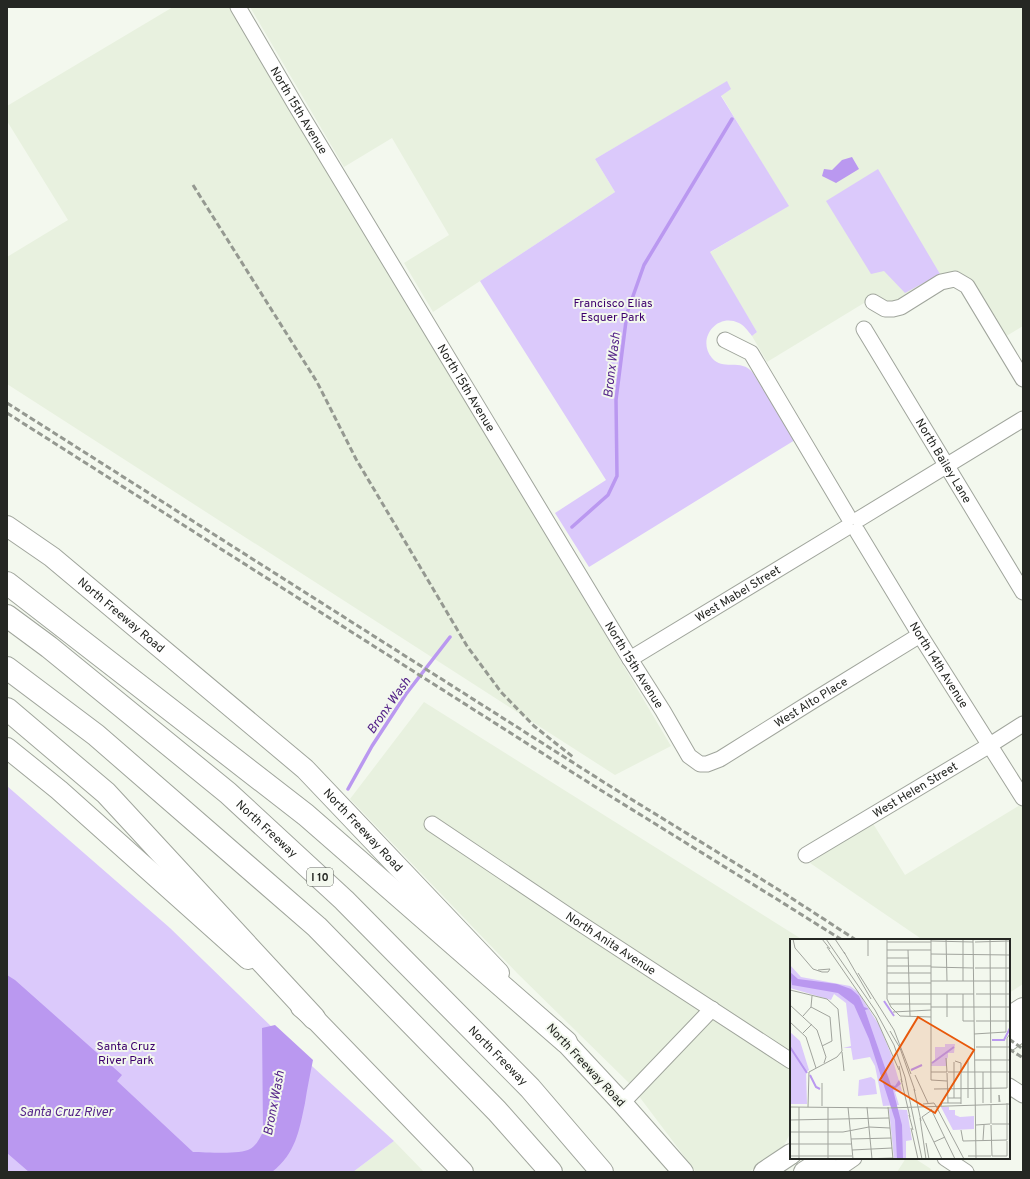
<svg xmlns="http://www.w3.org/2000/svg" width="1030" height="1179" font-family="Overpass,sans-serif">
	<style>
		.built { fill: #e8f1df }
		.green { fill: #dbc9fb }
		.water { fill: #ba98f0 }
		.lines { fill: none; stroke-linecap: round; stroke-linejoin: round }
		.stream { stroke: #ba98f0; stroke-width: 3.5 }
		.minor-casing { stroke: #a0a59c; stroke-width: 17 }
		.major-casing { stroke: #a0a59c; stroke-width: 22 }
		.highway-casing { stroke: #a0a59c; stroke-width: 24 }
		.minor { stroke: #fff; stroke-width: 15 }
		.major { stroke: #fff; stroke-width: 20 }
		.highway { stroke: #fff; stroke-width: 22 }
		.rail { stroke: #959991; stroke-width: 3; stroke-dasharray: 6 3; stroke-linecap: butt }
		.labels { text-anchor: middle; stroke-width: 4; stroke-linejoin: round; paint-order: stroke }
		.shield { fill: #f3f8ee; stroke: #636660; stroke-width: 1 }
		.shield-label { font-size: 11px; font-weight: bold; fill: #252723 }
		.street-label { font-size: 12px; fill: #252723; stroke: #f3f8ee }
		.park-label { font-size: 12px; fill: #3d006c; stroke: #f3f8ee }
		.water-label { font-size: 13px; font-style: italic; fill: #552489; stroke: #f3f8ee }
		.inset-river { fill: none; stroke: #ba98f0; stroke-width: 2 }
		.inset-road { fill: none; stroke: #a1a49d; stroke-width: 1 }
		.view { fill: #e8590c; fill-opacity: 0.15; stroke: #e8590c; stroke-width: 2 }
		.inset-edge { fill: none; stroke: #252723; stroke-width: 2 }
	</style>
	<rect width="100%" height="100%" fill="#f3f8ee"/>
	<path class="built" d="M 173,7 L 234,7 L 671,746 L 615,775 L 7,384 L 7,257 L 68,220 L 7,121 L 7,106 Z
		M 250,7 L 1023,7 L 1023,326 L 995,343 L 963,289 L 951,283 L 880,310 L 864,303 L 767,362 L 752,336 L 757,332 L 709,253 L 788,206 L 721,95 L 727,82 L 595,159 L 615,192 L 433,312 L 404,263 L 449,235 L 392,138 L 344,167 Z
		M 424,702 L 803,940 L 791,940 L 791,1132 L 783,1147 L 749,1172 L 696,1172 L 629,1083 L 517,973 L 350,799 Z
		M 1020,805 L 1023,809 L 1023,984 L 1009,993 L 1009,940 L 923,940 L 810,863 L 872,822 L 905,875 Z
		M 394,1141 L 424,1172 L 353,1172 Z
		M 906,1158 L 914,1158 L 931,1169 L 929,1172 L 897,1172 Z"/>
	<path class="green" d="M 727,81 L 731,89 L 721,96 L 789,206 L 710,252 L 757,332 L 752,336 C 748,331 744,325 739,323 C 717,312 696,339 712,358 C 724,372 740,357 753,373 L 795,440 L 589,567 L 555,513 L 606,480 L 480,281 L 615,192 L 595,159 Z
		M 878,169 L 940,274 L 905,293 L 884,271 L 871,274 L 826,201 Z
		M 7,786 L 170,928 L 313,1067 L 394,1141 L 353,1172 L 7,1172 Z"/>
	<path class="water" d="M 852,157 L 859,169 L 836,183 L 822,176 L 824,169 L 832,170 L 842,160 Z
		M 7,975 L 15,980 L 122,1075 L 117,1081 L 193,1152 C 206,1152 240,1155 250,1149 C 256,1146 260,1138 263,1132 L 262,1028 L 275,1025 L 313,1060 C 310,1075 307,1089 305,1103 C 299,1131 296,1153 272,1172 L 29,1172 L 7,1153 Z"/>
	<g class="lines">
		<path class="stream" d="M 572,527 L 608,495 L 617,476 L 616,400 L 627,313 L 644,265 L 732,119
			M 348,789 L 372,746 L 406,694 L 450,637"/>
		<g class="minor-casing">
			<g id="minor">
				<path id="s1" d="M 238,7 L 296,106 L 630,659 L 663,711 L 689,756 L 700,764 L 707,764 L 720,759 L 811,702 L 920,635"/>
				<path d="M 873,302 L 885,309 L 893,309 L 901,307 L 941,282 L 955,279 L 967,286 L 1023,379"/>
				<path id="s2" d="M 864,329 L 1023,592"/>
				<path d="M 725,340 L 751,353 L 849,518"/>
				<path d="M 859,519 L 1023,419"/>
				<path id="s3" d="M 857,531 L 920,635 L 1023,798"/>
				<path id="s4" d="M 630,659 L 846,528"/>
				<path id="s5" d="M 432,824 L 572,918 L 791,1061"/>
				<path id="s6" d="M 806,855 L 990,745 L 1023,724"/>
				<path d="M 1009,1086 L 1023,1095"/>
				<path d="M 622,1103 L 712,1009"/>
				<path d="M 945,1158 L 966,1172"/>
				<path d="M 810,1172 L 841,1167 L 854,1158"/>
			</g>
		</g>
		<g class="major-casing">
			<g id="major">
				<path id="s7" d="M 7,526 L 52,557 L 305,769 L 499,973"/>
				<path d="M 7,748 L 59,790 L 248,959"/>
				<path d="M 301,1007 L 314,1018 L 463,1172"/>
				<path d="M 1009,1017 L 1023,1008"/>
				<path d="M 554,1030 L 622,1103 L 683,1172"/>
				<path d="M 1009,1040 L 1023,1030"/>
				<path d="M 764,1172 L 791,1154"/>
				<path d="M 804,1172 L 826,1158"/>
			</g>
		</g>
		<g class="highway-casing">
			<g id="highway">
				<path d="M 7,583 L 306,815 L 566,1042"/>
				<path id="s8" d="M 7,616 L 49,647 L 228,793 L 344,900 L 530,1088 L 602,1172"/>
				<path d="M 7,668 L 96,735 L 317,927 L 497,1111 L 551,1172"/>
				<path d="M 7,709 L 106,793 L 314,1018"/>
			</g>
		</g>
		<use href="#minor" class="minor"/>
		<use href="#major" class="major"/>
		<use href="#highway" class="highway"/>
		<path class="rail" d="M 193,185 L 317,382 L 356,459 L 467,646 L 501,692 L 534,726 L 573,757
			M 7,403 L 613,788 L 779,890 L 856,940
			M 7,413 L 594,786 L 775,898 L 842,940
			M 1009,1039 L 1023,1049
			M 1009,1049 L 1023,1058"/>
	</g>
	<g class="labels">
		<rect class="shield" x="307" y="868" width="26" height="18" rx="3"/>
		<g class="shield-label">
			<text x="320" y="881">I 10</text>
		</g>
		<g class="street-label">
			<text dy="4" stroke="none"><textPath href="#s1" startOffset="120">North 15th Avenue</textPath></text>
			<text dy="4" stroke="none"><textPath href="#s1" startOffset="444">North 15th Avenue</textPath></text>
			<text dy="4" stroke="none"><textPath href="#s2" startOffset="154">North Bailey Lane</textPath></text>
			<text dy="4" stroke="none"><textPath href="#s4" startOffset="126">West Mabel Street</textPath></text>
			<text dy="4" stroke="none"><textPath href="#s7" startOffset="145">North Freeway Road</textPath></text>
			<text dy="4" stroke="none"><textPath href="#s1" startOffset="768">North 15th Avenue</textPath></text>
			<text dy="4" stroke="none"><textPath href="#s3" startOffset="157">North 14th Avenue</textPath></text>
			<text dy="4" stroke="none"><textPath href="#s1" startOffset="1016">West Alto Place</textPath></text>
			<text dy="4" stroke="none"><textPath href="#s6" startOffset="127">West Helen Street</textPath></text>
			<text dy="4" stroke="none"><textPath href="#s8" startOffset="336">North Freeway</textPath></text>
			<text dy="4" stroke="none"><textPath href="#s7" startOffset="469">North Freeway Road</textPath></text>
			<text dy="4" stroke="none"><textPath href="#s5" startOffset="215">North Anita Avenue</textPath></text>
			<text dy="4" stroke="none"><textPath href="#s8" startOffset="660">North Freeway</textPath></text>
			<text transform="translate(586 1065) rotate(47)" y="4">North Freeway Road</text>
		</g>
		<g class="park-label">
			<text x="613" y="307">Francisco Elias<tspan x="613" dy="14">Esquer Park</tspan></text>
			<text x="126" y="1050">Santa Cruz<tspan x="126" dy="14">River Park</tspan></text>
		</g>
		<g class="water-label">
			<text transform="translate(611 365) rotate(-83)" y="5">Bronx Wash</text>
			<text transform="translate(388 705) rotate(-55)" y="5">Bronx Wash</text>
			<text transform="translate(273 1103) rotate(-79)" y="5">Bronx Wash</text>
			<text x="66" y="1116">Santa Cruz River</text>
		</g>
	</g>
	<g transform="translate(790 939)">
		<rect width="220" height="220" fill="#f3f8ee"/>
		<path d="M 0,26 L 11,38 L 60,47 L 68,53 L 89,86 L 101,115 L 112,152 L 105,153 L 109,166 L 93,167 L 85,127 L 80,118 L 63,121 L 61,109 L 53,109 L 61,107 L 56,64 L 44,55 L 41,61 L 0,49 ZM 0,93 L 10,102 L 19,131 L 16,133 L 17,165 L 0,165 ZM 155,105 L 165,105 L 164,114 L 158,114 L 158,120 L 157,118 L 157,127 L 141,127 L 141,123 L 145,123 L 145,108 L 155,108 ZM 81,138 L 85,141 L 87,155 L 68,157 L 69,141 ZM 151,168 L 159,168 L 159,171 L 165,171 L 165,176 L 170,178 L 184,177 L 184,190 L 163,191 ZM 99,170 L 117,171 L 122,201 L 116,202 L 116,220 L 104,220 Z" fill="#dbc9fb"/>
		<path d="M 0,33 L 8,40 L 47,45 L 61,50 L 69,57 L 74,68 L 79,70 L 75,71 L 101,146 L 105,147 L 109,141 L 111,145 L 103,151 L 112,186 L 113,220 L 107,220 L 105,181 L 79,100 L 64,66 L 48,54 L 2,46 Z" fill="#ba98f0"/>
		<path class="inset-river" d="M 94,62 L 104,77M 202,101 L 214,101 L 220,89M 0,108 L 17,134M 142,124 L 164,108M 121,131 L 132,126M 20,136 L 26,148 L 30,150"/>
		<path class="inset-road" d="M 3,0 L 5,9 L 23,30 L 32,33 L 38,33 L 40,30M 32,0 L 40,10M 36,0 L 85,71 L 104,106 L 115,138 L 132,220M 45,0 L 55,15M 78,0 L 78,17M 97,0 L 97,60 L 101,68 L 110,77 L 141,78M 141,0 L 141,141 L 157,142M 156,0 L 157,42M 173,0 L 173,42M 183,0 L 186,220M 200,0 L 201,164M 141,2 L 183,3M 97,3 L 141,3M 185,3 L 220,2M 37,8 L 86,79 L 109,131M 97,11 L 141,11M 118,11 L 120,77M 54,13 L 81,60M 141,15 L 220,16M 97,19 L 119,19M 97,27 L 141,27M 141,28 L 183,29M 185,29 L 220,29M 28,31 L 40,30M 68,34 L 104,91 L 121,135M 97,34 L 141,34M 141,42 L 220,42M 97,44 L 141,44M 0,51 L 37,60 L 48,70 L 52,112 L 47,118 L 19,133 L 18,168M 98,55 L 141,55M 141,55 L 184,55M 157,55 L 157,78M 173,55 L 173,82 L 184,82M 186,55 L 220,55M 99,65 L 141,65M 0,66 L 27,91 L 36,118 L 34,124M 21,68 L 40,78 L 42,102 L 32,107M 141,68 L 220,68M 103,73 L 141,71M 13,77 L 21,68 L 22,57M 186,82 L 220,82M 0,83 L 16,98 L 26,129M 100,92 L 110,109 L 125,152M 13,94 L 22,85M 184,95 L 216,93 L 216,0M 186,108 L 220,108M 52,113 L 54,132M 156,119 L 157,133M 185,121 L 220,121M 165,122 L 171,124 L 171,165M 178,122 L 178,159M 164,123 L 164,159M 109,127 L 112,143M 141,133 L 157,133M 158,133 L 220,133M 193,133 L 193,164M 157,134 L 158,164M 125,136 L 138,164M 111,140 L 120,178M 32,144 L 32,167M 124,150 L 131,182M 144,150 L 217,149 L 217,99 L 220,95M 158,159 L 171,159M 209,163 L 209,156 L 210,163M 217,164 L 217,201M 133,165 L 144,164 L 146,167M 146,167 L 174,220M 151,167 L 152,164 L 171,164M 0,168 L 98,169 L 220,165M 9,168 L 9,220M 38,168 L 38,220M 58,168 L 63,220M 77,168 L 82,220M 98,168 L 103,220M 141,170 L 165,220M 142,171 L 132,178 L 152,220M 119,176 L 123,191M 130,179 L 136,220M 0,181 L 99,179M 201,185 L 201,166M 202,185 L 220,185M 186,186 L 200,185M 201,186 L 202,217M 121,189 L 128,220M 171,191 L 173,202 L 217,201M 0,193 L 53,193 L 79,188 L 100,189M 61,200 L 101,199M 193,201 L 194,186M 217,202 L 217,217M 144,203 L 155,198M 136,204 L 139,220M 0,205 L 61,205M 62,211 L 102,209M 0,217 L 62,217M 178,217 L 201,217M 202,217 L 217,217M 71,220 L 103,219"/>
		<path class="view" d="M 128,78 L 184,111 L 145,174 L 90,141 Z"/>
		<rect width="220" height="220" class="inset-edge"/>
	</g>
	<rect width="1030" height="1179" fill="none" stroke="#252723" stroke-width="16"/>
</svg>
